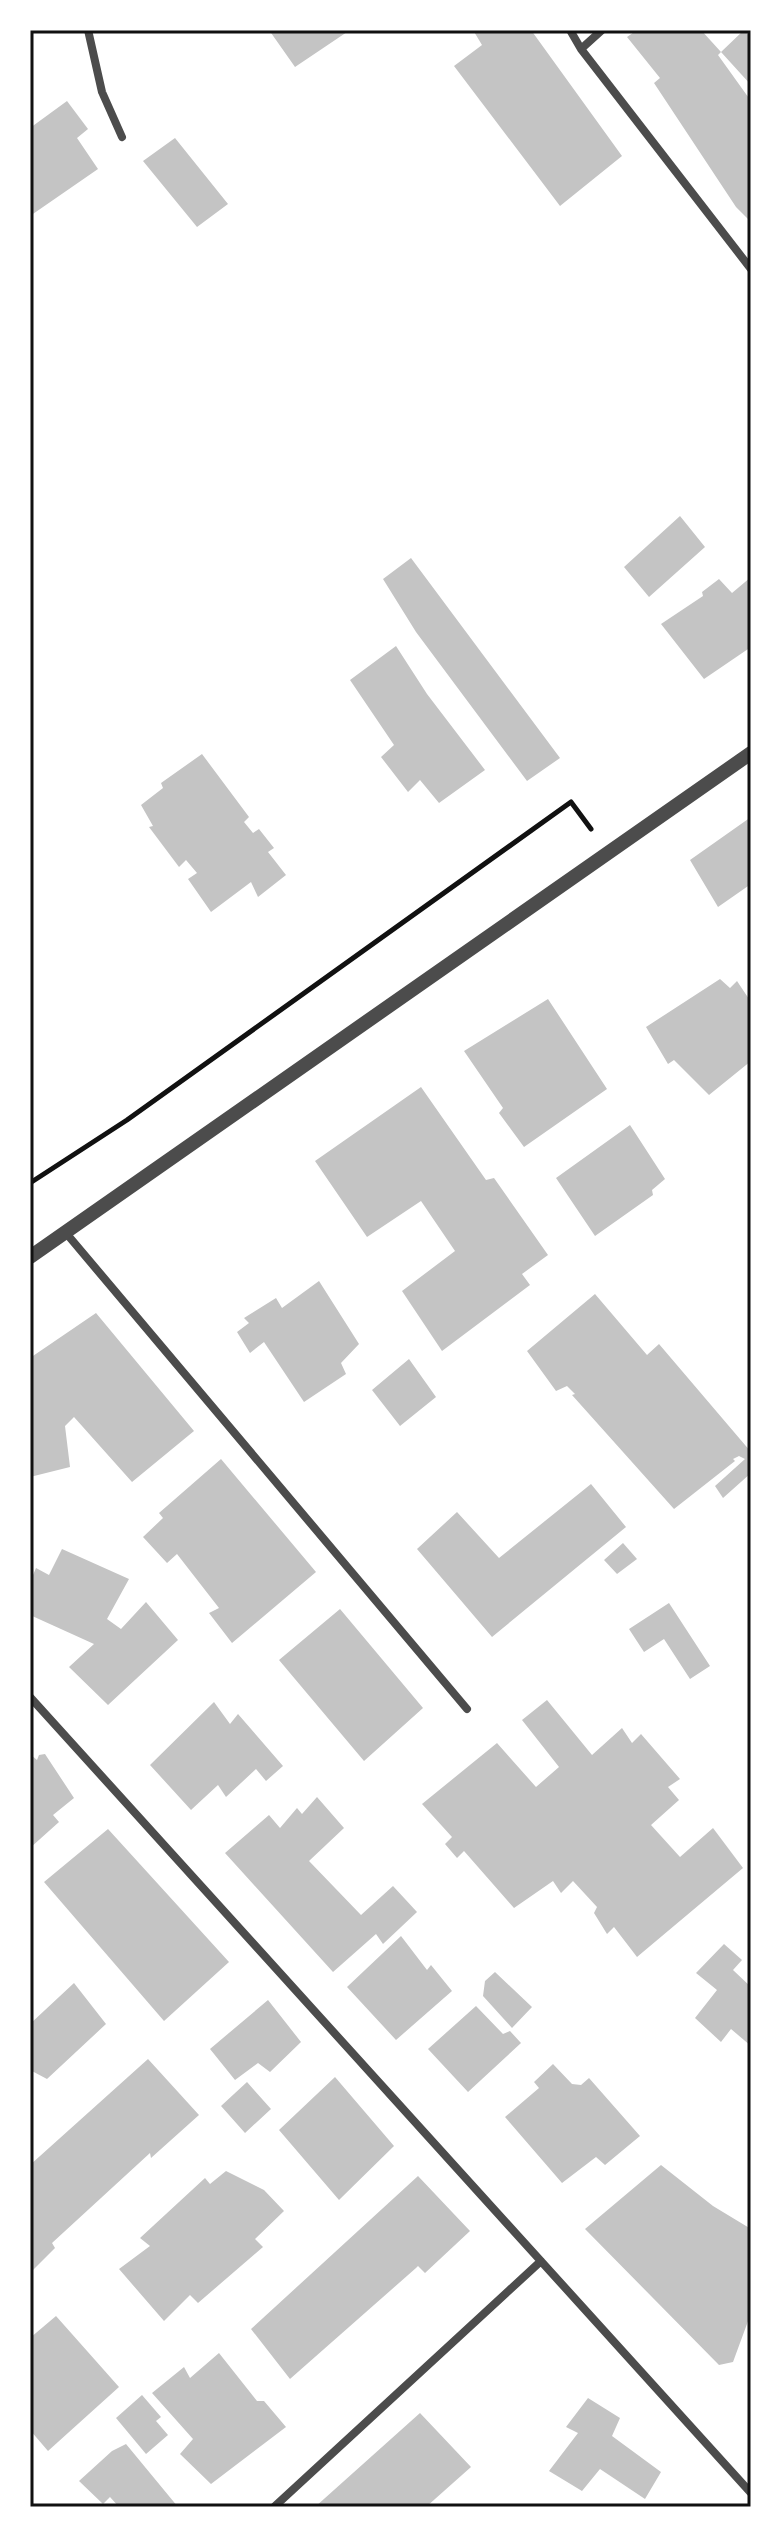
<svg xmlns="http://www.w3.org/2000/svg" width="781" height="2537" font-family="'Work Sans',sans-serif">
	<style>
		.building { fill: #c4c4c4 }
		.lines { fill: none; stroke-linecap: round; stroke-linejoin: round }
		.path { stroke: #111; stroke-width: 5 }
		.minor { stroke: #4c4c4c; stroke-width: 8 }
		.tertiary { stroke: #4c4c4c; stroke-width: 14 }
		.neatline { fill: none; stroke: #111; stroke-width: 3 }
	</style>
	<rect width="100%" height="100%" fill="#fff"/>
	<path class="building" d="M 269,30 L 350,30 L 295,67 Z
		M 473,30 L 531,30 L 622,156 L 560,206 L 454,66 L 482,45 Z
		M 637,30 L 701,30 L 721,52 L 744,30 L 751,38 L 751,85 L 721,52 L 718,55 L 751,101 L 748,109 L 751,114 L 751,222 L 736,207 L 654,83 L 660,78 L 627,37 Z
		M 67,101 L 88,129 L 77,138 L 98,169 L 30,216 L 30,128 Z
		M 175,138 L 228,204 L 197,227 L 143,161 Z
		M 680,516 L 705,547 L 649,597 L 624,567 Z
		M 411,558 L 560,758 L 527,781 L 416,632 L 383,579 Z
		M 751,577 L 751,647 L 704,679 L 661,624 L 703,596 L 702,592 L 719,579 L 732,593 Z
		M 396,646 L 427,694 L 485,770 L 439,803 L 420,780 L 408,792 L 381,757 L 394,745 L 350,680 Z
		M 202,754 L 249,817 L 244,822 L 253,833 L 259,829 L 274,848 L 268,852 L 286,875 L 258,897 L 251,882 L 211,912 L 188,879 L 197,873 L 186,860 L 179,867 L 149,827 L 153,826 L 141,805 L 163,788 L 161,783 Z
		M 751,817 L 751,884 L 718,907 L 690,860 Z
		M 720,979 L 730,988 L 737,981 L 751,1002 L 751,1061 L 709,1095 L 674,1060 L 668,1064 L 646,1027 Z
		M 548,999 L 607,1089 L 524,1147 L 499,1113 L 503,1108 L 464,1051 Z
		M 421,1087 L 486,1180 L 494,1178 L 548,1255 L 522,1274 L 530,1285 L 442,1351 L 402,1291 L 455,1251 L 421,1201 L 367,1237 L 315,1161 Z
		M 630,1125 L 665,1179 L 652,1190 L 653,1195 L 595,1236 L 556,1178 Z
		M 319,1281 L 359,1344 L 341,1363 L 346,1374 L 304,1402 L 264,1342 L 250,1353 L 237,1332 L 249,1323 L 244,1318 L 276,1298 L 282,1308 Z
		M 595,1294 L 647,1355 L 659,1344 L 751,1452 L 751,1473 L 723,1498 L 715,1486 L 745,1459 L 739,1456 L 733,1459 L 735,1461 L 674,1509 L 572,1395 L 575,1394 L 567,1386 L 556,1391 L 527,1351 Z
		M 96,1313 L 194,1431 L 132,1482 L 74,1417 L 65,1426 L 70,1467 L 30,1477 L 30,1358 Z
		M 409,1359 L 436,1397 L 400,1426 L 372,1390 Z
		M 221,1459 L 316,1572 L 232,1643 L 209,1613 L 219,1608 L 177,1554 L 167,1563 L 143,1537 L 163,1518 L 159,1513 Z
		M 591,1484 L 626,1527 L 492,1637 L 417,1549 L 457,1512 L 499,1558 Z
		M 623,1543 L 637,1559 L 617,1574 L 604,1560 Z
		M 62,1549 L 129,1579 L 107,1619 L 121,1629 L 146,1602 L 178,1640 L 108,1705 L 69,1667 L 94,1644 L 30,1615 L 30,1582 L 36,1568 L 49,1575 Z
		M 669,1603 L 710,1666 L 690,1679 L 664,1639 L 644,1652 L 629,1629 Z
		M 340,1609 L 423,1708 L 364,1761 L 279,1660 Z
		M 547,1700 L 592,1755 L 622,1728 L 632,1743 L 641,1734 L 680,1779 L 668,1787 L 679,1800 L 651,1825 L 680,1857 L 713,1828 L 743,1868 L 637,1957 L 614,1927 L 607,1934 L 594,1913 L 597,1907 L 573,1881 L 561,1893 L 553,1881 L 514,1908 L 464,1851 L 457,1858 L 445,1844 L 452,1837 L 422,1804 L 497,1743 L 536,1787 L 559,1767 L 522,1720 Z
		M 214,1702 L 230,1724 L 238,1714 L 283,1766 L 266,1781 L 256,1769 L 226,1797 L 218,1785 L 191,1810 L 150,1765 Z
		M 30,1754 L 37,1760 L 39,1755 L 45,1754 L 74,1798 L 53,1815 L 59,1822 L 30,1848 Z
		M 317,1797 L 344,1828 L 309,1861 L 361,1915 L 393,1886 L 417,1912 L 383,1944 L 376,1934 L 333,1972 L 225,1853 L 269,1815 L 280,1828 L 297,1808 L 302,1814 Z
		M 108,1829 L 229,1962 L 164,2021 L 44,1882 Z
		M 401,1936 L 427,1970 L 431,1965 L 452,1991 L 396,2040 L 347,1987 Z
		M 724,1944 L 742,1960 L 733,1970 L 751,1987 L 751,2046 L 731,2029 L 721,2042 L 695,2018 L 717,1990 L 696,1973 Z
		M 495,1972 L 532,2007 L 512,2028 L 483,1996 L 485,1981 Z
		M 74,1983 L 106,2024 L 47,2079 L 30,2070 L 30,2024 Z
		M 268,2000 L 301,2042 L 270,2072 L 258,2063 L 235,2080 L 210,2049 Z
		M 476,2006 L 503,2034 L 510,2031 L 521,2043 L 468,2092 L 428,2049 Z
		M 148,2059 L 199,2115 L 151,2158 L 150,2153 L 52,2243 L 55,2248 L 30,2273 L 30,2165 Z
		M 553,2064 L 572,2084 L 581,2085 L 589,2078 L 640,2136 L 605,2165 L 596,2157 L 562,2183 L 505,2117 L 539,2088 L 534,2082 Z
		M 335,2077 L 394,2146 L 339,2200 L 279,2130 Z
		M 247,2082 L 271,2109 L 245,2133 L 221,2106 Z
		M 661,2165 L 713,2206 L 751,2229 L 751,2313 L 733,2362 L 719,2365 L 585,2229 Z
		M 226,2171 L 264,2190 L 284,2211 L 255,2239 L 263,2247 L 198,2303 L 190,2295 L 164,2321 L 119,2269 L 150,2246 L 140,2238 L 205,2178 L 210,2184 Z
		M 418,2176 L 470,2231 L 425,2273 L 418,2266 L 416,2268 L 290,2379 L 251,2329 Z
		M 56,2316 L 119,2387 L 48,2451 L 30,2430 L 30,2338 Z
		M 219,2353 L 257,2401 L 264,2401 L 286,2427 L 211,2484 L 180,2454 L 193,2439 L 152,2393 L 184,2367 L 190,2378 Z
		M 142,2395 L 161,2417 L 156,2421 L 168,2435 L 146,2454 L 116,2418 Z
		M 588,2398 L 620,2418 L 612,2436 L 661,2472 L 645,2499 L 600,2469 L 582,2491 L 549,2471 L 578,2433 L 566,2427 Z
		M 420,2413 L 471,2467 L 426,2507 L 315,2507 Z
		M 126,2444 L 178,2507 L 119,2507 L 110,2497 L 103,2504 L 79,2481 L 112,2451 Z"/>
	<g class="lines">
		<path class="path" d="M 30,1183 L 127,1120 L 571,802 L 591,829"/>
		<path class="minor" d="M 88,30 L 102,92 L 122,137
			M 570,30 L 581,49 L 751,269
			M 581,49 L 602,30
			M 66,1233 L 467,1709
			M 30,1697 L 751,2493
			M 274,2507 L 541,2261"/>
		<path class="tertiary" d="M 30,1257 L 751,753"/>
	</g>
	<rect width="781" height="2537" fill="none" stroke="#ffffff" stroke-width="64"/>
	<rect x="32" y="32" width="717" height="2473" class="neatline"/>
</svg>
